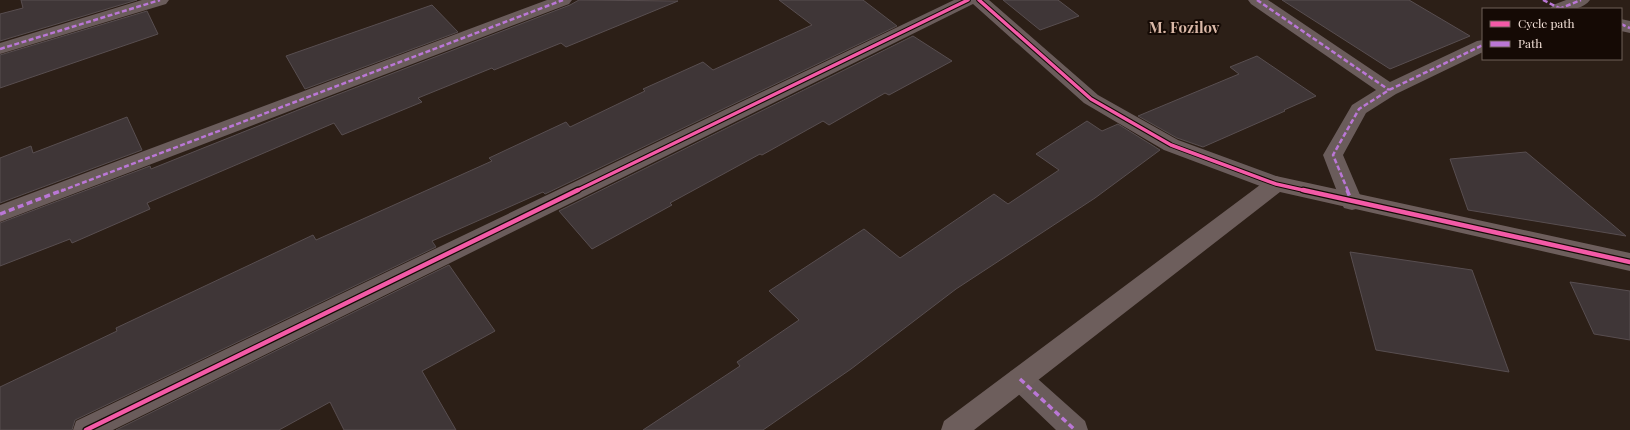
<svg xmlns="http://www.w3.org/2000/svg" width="1630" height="430" font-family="'Playfair Display',serif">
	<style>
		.building { fill: #3f3637; stroke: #584e50 }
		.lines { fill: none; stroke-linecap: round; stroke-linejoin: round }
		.street { fill: #6a5c5b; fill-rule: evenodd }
		.secondary { fill: #6d5e5c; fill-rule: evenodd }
		.quiet-far1 { stroke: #ba77d6; stroke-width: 2.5; stroke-dasharray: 5 2.5; stroke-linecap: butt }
		.quiet { stroke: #ba77d6; stroke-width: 3.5; stroke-dasharray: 6 3.5; stroke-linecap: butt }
		.cycleway-far1-casing { stroke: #150a05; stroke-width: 5.5 }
		.cycleway-casing { stroke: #150a05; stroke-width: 7 }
		.cycleway-far1 { stroke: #f35aa7; stroke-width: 3.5 }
		.cycleway { stroke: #f35aa7; stroke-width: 4.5 }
		.labels { text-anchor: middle; stroke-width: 4; stroke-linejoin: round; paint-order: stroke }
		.quarter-label { font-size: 15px; font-weight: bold; fill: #d9b7a6; stroke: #150a05 }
	</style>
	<rect width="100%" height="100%" fill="#2c1f17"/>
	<path class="building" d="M 21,0 L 137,0 L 0,41 L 0,14 L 23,8 Z
		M 579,0 L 678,1 L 566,47 L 561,43 L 494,70 L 492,68 L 418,98 L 422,102 L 342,135 L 334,123 L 147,203 L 150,209 L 72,243 L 70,239 L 0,266 L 0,223 L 150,166 L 151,169 L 313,104 L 570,5 Z
		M 779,0 L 863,0 L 897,26 L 545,194 L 543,192 L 432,241 L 436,247 L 75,420 L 72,430 L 0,430 L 0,387 L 117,331 L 116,328 L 313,235 L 316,240 L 492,161 L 489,158 L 566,122 L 570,127 L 645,91 L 643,89 L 703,62 L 713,70 L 812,25 Z
		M 1003,0 L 1058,0 L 1079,16 L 1040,30 Z
		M 1282,0 L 1409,0 L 1470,36 L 1390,69 Z
		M 432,5 L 458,32 L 305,89 L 286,56 Z
		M 147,11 L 158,34 L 0,88 L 0,55 Z
		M 913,36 L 952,61 L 889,95 L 885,93 L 829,125 L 823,121 L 762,155 L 760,154 L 670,203 L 672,205 L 592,249 L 559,211 Z
		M 1257,56 L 1316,96 L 1284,110 L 1285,111 L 1203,147 L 1177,138 L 1138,116 L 1239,74 L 1230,67 Z
		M 127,117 L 142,150 L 0,203 L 0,158 L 31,146 L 33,153 Z
		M 1087,121 L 1102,131 L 1118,124 L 1160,150 L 1095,198 L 956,289 L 851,369 L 763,430 L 643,430 L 740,366 L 737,362 L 799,320 L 769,291 L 864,229 L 900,258 L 994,194 L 1008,204 L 1059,170 L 1036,154 Z
		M 1526,152 L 1626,236 L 1468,210 L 1450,159 Z
		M 1350,252 L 1472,270 L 1509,372 L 1376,350 Z
		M 449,265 L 495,331 L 422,371 L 456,430 L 344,430 L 330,402 L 279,430 L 116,430 Z
		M 1570,282 L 1630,291 L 1630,340 L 1594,334 Z"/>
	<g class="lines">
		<path class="street" d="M 142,0 L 169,0 L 166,4 L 0,54 L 0,43 Z
			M 547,0 L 572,0 L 569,4 L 0,222 L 0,205 Z
			M 954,0 L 989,0 L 1098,95 L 1178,140 L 1284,179 L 1287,184 L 1284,189 L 1276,192 L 1164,150 L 1084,103 L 973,4 L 113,430 L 73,430 L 76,421 Z
			M 1248,0 L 1268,0 L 1390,82 L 1477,41 L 1483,40 L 1483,52 L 1396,94 L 1366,113 L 1343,155 L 1363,202 L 1360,208 L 1352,210 L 1344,208 L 1341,202 L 1323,155 L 1352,105 L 1376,90 L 1251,4 Z
			M 1566,0 L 1590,0 C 1581,12 1563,9 1550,9 L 1553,5 Z
			M 1621,19 L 1630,21 L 1630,33 L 1621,31 Z
			M 1020,368 L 1029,371 L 1085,421 L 1088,430 L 1056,430 L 1011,387 L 1007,379 L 1011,371 Z"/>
		<path class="secondary" d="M 1276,176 L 1630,253 L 1630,271 L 1280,192 L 974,430 L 941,430 L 944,421 L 1268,179 Z"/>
		<path class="quiet-far1" d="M 1257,0 L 1389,90
			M 1543,0 L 1561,9
			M 1559,9 L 1581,0
			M 1621,24 L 1630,28
			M 0,49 L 160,0
			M 61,191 L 563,0
			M 1348,191 L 1333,155 L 1359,109 L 1389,90 L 1483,45"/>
		<path class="quiet" d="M 1347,190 L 1352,202
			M 0,214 L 63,190
			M 1020,379 L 1075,430"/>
		<g class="cycleway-far1-casing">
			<path id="cycleway-far1" d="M 979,0 L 1091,99 L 1171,145 L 1276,184 L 1307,191
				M 576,191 L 968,0"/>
		</g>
		<g class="cycleway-casing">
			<path id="cycleway" d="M 1303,190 L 1630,262
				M 86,430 L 578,190"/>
		</g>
		<use href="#cycleway-far1" class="cycleway-far1"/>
		<use href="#cycleway" class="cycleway"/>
	</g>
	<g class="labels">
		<g class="quarter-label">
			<text x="1184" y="33">M. Fozilov</text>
		</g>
	</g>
	<rect x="1482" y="8" width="140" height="52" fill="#150a05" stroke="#6e6059"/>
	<rect x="1490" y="21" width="20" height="6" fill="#f35aa7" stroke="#6e6059"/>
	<text x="1518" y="28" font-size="12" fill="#f3e1d8">Cycle path</text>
	<rect x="1490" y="41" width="20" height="6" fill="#ba77d6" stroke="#6e6059"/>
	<text x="1518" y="48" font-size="12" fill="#f3e1d8">Path</text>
</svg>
